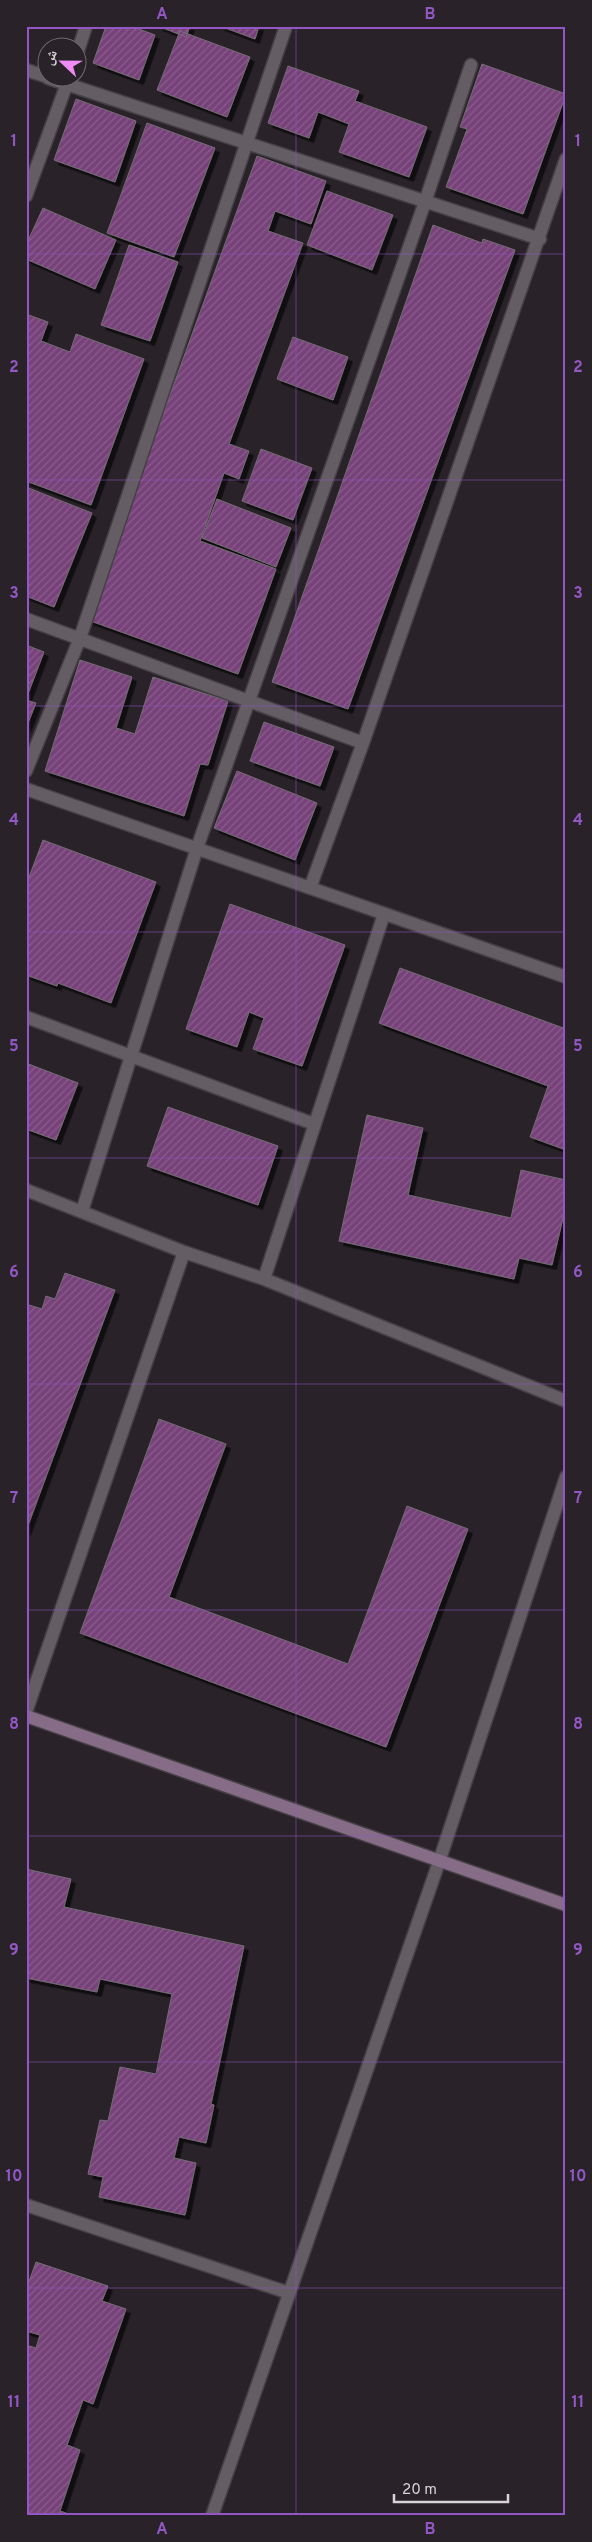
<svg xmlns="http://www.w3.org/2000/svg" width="592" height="2542" font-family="Overpass,'Noto Naskh Arabic',sans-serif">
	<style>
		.building { fill: url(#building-hatch); stroke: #746d74; filter: url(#shadow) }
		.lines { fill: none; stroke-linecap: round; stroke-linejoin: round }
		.street-casing { stroke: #454045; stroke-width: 15 }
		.secondary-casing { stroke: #454045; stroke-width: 15 }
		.street { stroke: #645d64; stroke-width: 12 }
		.secondary { stroke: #866c87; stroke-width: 12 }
		.grid { fill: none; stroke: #9256c5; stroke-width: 1; stroke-opacity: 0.55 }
		.neatline { fill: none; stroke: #9256c5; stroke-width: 2 }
		.grid-label { font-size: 16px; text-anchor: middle; font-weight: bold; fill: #9256c5 }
	</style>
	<defs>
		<pattern id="building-hatch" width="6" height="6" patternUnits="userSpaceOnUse" patternTransform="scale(1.25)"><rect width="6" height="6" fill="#77427a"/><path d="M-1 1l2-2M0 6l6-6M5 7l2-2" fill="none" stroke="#8a5c8c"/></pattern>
		<filter id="shadow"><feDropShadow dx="4.5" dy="4.5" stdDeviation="0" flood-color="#0009"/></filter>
	</defs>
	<rect width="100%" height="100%" fill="#292329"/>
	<path class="building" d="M 106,26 L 131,26 L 155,35 L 139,80 L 93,63 Z
		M 158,26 L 190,26 L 186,37 Z
		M 220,26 L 259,26 L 255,39 Z
		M 180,31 L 250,57 L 227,117 L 157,90 Z
		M 482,64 L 566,94 L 523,214 L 446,187 L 467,129 L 460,127 Z
		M 288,66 L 359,91 L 355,101 L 427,127 L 409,177 L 339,152 L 349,124 L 318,112 L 309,138 L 268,123 Z
		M 76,99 L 136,121 L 115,182 L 54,160 Z
		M 147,123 L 215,148 L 174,257 L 107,233 Z
		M 257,156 L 326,181 L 311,224 L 275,211 L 268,231 L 303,243 L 229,444 L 249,451 L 239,479 L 224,473 L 200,541 L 276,569 L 238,674 L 88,620 Z
		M 327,191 L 393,215 L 372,270 L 307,245 Z
		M 43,208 L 116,240 L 95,289 L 26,259 L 26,245 Z
		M 433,225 L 482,243 L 483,239 L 515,250 L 348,709 L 272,682 Z
		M 129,245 L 178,262 L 150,341 L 101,325 Z
		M 26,314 L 48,322 L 41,341 L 70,352 L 76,334 L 144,359 L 91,505 L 26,481 Z
		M 293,337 L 348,357 L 333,400 L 277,379 Z
		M 261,449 L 312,468 L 293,520 L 242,501 Z
		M 26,487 L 92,513 L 54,607 L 26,596 Z
		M 217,499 L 291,528 L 276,567 L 202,538 Z
		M 26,645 L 44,652 L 26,699 Z
		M 80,660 L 132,677 L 116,728 L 135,734 L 153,677 L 228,701 L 208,765 L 200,764 L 184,816 L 45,771 Z
		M 26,700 L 36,703 L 26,728 Z
		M 264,722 L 334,747 L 320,786 L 250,761 Z
		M 237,771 L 317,803 L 295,860 L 214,828 Z
		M 43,840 L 156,882 L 111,1003 L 58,983 L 57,986 L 26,975 L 26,885 Z
		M 230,904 L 345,945 L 302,1066 L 253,1049 L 264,1018 L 249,1012 L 237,1047 L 186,1029 Z
		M 400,968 L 566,1029 L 566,1150 L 530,1137 L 548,1086 L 379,1023 Z
		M 26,1063 L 78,1083 L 56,1140 L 26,1129 Z
		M 168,1107 L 278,1146 L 258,1205 L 147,1166 Z
		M 367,1115 L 423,1128 L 408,1195 L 511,1218 L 521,1170 L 566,1180 L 566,1205 L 552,1265 L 519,1258 L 514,1279 L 339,1241 Z
		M 65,1273 L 115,1290 L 26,1531 L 26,1304 L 42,1309 L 46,1296 L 55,1299 Z
		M 159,1419 L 226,1444 L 169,1597 L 348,1664 L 407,1506 L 468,1529 L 386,1747 L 80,1633 Z
		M 26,1869 L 71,1879 L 64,1907 L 244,1946 L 211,2104 L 214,2105 L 206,2143 L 179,2137 L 174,2158 L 196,2163 L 185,2215 L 99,2197 L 103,2177 L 88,2174 L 100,2120 L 108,2121 L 120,2067 L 156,2074 L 172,1994 L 100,1979 L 97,1992 L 26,1978 Z
		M 36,2262 L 108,2286 L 102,2301 L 126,2309 L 93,2404 L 83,2400 L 67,2445 L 80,2450 L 60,2511 L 74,2516 L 26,2516 L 26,2345 L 36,2348 L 40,2335 L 26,2331 L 26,2290 Z"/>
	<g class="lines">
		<g class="street-casing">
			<path id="street" d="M 78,51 L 86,26
				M 26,70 L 48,77
				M 48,78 L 540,239
				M 26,196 L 69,78
				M 26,619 L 363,743
				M 26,771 L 80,638 L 286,26
				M 26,789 L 566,977
				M 310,888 L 363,743 L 566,159
				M 26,1017 L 314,1124
				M 26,1190 L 184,1252 L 264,1279 L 566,1401
				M 82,1211 L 197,848 L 425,202 L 471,65
				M 264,1279 L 384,914
				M 26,1712 L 184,1252
				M 26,2205 L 289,2293
				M 212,2516 L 439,1862 L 566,1477"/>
		</g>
		<g class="secondary-casing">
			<path id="secondary" d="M 26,1716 L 566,1905"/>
		</g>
		<use href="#street" class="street"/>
		<use href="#secondary" class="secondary"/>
	</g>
	<path class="grid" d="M 296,26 L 296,2516M 26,254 L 566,254M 26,480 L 566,480M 26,706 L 566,706M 26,932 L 566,932M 26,1158 L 566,1158M 26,1384 L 566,1384M 26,1610 L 566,1610M 26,1836 L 566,1836M 26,2062 L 566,2062M 26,2288 L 566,2288"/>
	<rect width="592" height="2542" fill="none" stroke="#292329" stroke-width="55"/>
	<g transform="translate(62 62) rotate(292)"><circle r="24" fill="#292329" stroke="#6f696f"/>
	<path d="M0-4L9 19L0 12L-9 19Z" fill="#f08bf5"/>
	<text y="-8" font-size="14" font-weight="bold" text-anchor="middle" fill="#d7d3d7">ش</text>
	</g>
	<path d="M394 2494v8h114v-8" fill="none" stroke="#d7d3d7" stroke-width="2.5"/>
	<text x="402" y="2494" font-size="15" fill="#d7d3d7" stroke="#292329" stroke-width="4" paint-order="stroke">20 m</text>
	<rect x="28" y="28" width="536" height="2486" class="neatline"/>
	<g class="grid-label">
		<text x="162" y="19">A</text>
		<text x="430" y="19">B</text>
		<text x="14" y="146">1</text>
		<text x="578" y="146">1</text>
		<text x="14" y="372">2</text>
		<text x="578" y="372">2</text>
		<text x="14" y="598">3</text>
		<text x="578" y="598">3</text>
		<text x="14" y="825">4</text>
		<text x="578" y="825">4</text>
		<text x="14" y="1051">5</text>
		<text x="578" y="1051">5</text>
		<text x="14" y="1277">6</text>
		<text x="578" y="1277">6</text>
		<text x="14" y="1503">7</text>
		<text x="578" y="1503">7</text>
		<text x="14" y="1729">8</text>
		<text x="578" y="1729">8</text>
		<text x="14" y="1955">9</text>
		<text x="578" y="1955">9</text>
		<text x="14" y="2181">10</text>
		<text x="578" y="2181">10</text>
		<text x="14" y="2407">11</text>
		<text x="578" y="2407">11</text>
		<text x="162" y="2534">A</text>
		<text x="430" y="2534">B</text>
	</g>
</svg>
